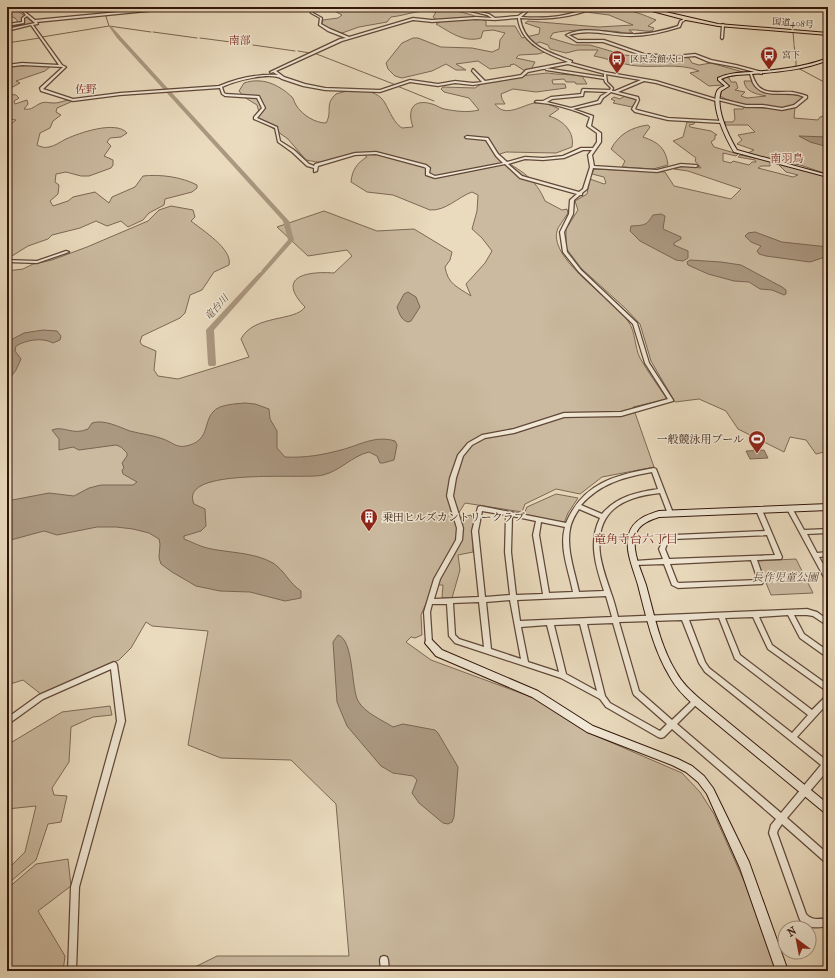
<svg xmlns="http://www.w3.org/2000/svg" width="835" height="978" font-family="'IM FELL French Canon','Noto Serif JP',serif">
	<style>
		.green { fill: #cbbaa0; stroke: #7e6856 }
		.water { fill: #ab9881; stroke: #7b6452 }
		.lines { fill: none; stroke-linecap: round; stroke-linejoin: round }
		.stream { stroke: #7b6452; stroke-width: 1 }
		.river { fill: #ab9881; fill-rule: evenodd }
		.street-casing { stroke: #604738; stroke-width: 2.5 }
		.secondary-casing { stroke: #32160b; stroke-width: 2 }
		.highway-casing { stroke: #32160b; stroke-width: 2 }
		.street { fill: #f1e8d5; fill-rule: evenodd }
		.secondary { fill: #f1e8d5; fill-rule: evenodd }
		.highway { fill: #eadbbe; fill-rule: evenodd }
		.labels { text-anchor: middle; stroke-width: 3; stroke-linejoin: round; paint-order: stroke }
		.far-street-label { font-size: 9px; fill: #32160b; stroke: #f1e8d5 }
		.far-poi-label { font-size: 9px; fill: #32160b; stroke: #f1e8d5; text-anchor: start }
		.far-water-label { font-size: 10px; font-style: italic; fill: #624a3a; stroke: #f1e8d5 }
		.far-quarter-label { font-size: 11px; fill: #7a1f14; stroke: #f1e8d5 }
		.poi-label { font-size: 11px; fill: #32160b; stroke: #f1e8d5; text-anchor: end }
		.park-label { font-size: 11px; font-style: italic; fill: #604738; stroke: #f1e8d5 }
		.neighbourhood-label { font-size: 12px; fill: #7a1f14; stroke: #f1e8d5 }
	</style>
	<rect width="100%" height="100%" fill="#eadbbe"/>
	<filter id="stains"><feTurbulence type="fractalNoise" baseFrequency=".005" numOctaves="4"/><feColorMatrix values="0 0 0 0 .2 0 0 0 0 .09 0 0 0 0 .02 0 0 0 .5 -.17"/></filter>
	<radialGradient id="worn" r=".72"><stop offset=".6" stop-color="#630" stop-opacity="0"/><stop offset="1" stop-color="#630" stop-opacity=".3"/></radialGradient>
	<path class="green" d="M 327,7 L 442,7 L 472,15 L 486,21 L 486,26 L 515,26 L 522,38 L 539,34 L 540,28 L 525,23 L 528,21 L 599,27 L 633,25 L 609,15 L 586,12 C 607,1 635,11 656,20 L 648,26 L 654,28 L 652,31 C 644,32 638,29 629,30 L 633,33 C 625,34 618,31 609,31 C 592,30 570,29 553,33 L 550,38 L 574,45 L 590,45 L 624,55 L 646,57 L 661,60 L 682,57 L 689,58 L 692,63 L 699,65 L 711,63 L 743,72 L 719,77 L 717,79 L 723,85 L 709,86 L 690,73 L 699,71 C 680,62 651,69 630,65 C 617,63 606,58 594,56 L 598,50 L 578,50 L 566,53 L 550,49 L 548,45 L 540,42 L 532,45 L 545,52 L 538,54 L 519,55 L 516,58 L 535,62 L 531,70 L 525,71 L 514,64 L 510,65 L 511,66 L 490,69 L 478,61 L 456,64 L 466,70 L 456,70 L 446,64 L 432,71 L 402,78 L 395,76 L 388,69 L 386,63 L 402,43 L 413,38 L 418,38 L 441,47 L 472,48 L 492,52 L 499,49 L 500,40 L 505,33 L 493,30 L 483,31 L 481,38 C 464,43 450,32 436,24 L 440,22 L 433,17 L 436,12 C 417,9 409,15 391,17 L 387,22 L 359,27 L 342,33 L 335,32 L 322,24 L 323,20 L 338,18 L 342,15 Z
		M 15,9 L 34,23 L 7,29 L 7,26 L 19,23 L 15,18 L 7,15 L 7,10 Z
		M 16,65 L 51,66 L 45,71 L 16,81 L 20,83 L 7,90 L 7,67 Z
		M 547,73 C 559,75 570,74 582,76 L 587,84 L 576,84 L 575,82 L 566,82 L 564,79 L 552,80 L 553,84 L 565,84 L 566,88 L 536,92 L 513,89 L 501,94 L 502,99 L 505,104 L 495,104 C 505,119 524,104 535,103 C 544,102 551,105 559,109 L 549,116 C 562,120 575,131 572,147 L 556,153 L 506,152 L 500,154 L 500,159 C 520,169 536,179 545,201 L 562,210 L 567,209 L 568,213 C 565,218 561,223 558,228 C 545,258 614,299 628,321 C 636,332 634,346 640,358 C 648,372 658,386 667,399 L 633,407 L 654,467 L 602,477 L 580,494 L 556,489 L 525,504 L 522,512 L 465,503 L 455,519 L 471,515 L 474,524 L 473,552 L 458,555 L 460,570 L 452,598 L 442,598 L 443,585 L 434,585 L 421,615 L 422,635 L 415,638 L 411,637 L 406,642 L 431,660 L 534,698 L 587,732 L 682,773 L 700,792 L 714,814 L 744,881 L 777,971 L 187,971 L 217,956 L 349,956 L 336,804 L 291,760 L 221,758 L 188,745 L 208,631 L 152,626 L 146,622 L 131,648 L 119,660 L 87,673 L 42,695 L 23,680 L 7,685 L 7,271 L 23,269 L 33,264 L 52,260 L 87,247 L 148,221 L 159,210 L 171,206 L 193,210 L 195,217 L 191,221 C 202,230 233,249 229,265 L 214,272 L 202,290 L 190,295 L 185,313 L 180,318 L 142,336 L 140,342 L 142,345 L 156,351 L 154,370 L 158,376 L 178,379 L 249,357 L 241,339 C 254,314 295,322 305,307 C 275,276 308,271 334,273 L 352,256 L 347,250 L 308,256 L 277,227 L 324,211 L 377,231 L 414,229 L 452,252 L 450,260 L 445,267 C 448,284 456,286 471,296 L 466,284 L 485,263 L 492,251 L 482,238 L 472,229 L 477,211 L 478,195 L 472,192 C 458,197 446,211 430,210 L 393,195 L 367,192 L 351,182 C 352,170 357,163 367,157 C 358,148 336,160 325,162 C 319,163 312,161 306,160 L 288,139 L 257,117 L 259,112 L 257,105 L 244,97 L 239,91 L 244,83 C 262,77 278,84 292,97 C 294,99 294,102 296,105 C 302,115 315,123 326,123 C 333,111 324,105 336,94 C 351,89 376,87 385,103 C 390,112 394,123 402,128 L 413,127 C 407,111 412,98 432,104 C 436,105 440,108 444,109 C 455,111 467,113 479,110 L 469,98 L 444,92 L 441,89 L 443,87 L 475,88 L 481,84 L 512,77 Z
		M 726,77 L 729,78 L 731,82 L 736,82 L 738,88 L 735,90 L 745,92 L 741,96 L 747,98 L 766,96 C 756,94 745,92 744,81 L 752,81 C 769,104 781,88 804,97 L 793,106 L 795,107 L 794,118 L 818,120 L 820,117 L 828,115 L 828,451 L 816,454 L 806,440 L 790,437 L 784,452 L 738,429 L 726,411 L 699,399 L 675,402 L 651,361 L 640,324 L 625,308 L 581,268 L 566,248 L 566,229 L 578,210 L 575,201 L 587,194 L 590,179 L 604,184 L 606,183 L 604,177 L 592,174 L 594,169 L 665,172 L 674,186 L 731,199 L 741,189 L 688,171 L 674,169 L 682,166 L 701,168 L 695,161 L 696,158 L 673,141 L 683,137 L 687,122 L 695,122 L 694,124 L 689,125 L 690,127 L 711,131 L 717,135 L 715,135 L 715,139 L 711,142 L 714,147 L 738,154 L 736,156 L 723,153 L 723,161 L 731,163 L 733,161 L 749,165 L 752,162 L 756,162 L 755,160 L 738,157 L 740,155 L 770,161 L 770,166 L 761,166 L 758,168 L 793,177 L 798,175 L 786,172 L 777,163 L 823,176 L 827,174 L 800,165 L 746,154 L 754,150 L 737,144 L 742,140 L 738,135 L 755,132 L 748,125 L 725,125 L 725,122 L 733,122 L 735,119 L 734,109 L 743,109 L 745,107 L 783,109 C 762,105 738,107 720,96 L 722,90 L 728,86 L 722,81 Z
		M 7,94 L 16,95 L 19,98 L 14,101 L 15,104 L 27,100 L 28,104 L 24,109 C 31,110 32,108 39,104 C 45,101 48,103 54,103 C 62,103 64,99 73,101 L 57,108 L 56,112 L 61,115 L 53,121 L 50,128 L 40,133 L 37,145 C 41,147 44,148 49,147 C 55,146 60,142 66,139 C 79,133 116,120 127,133 L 121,137 L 110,138 L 107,142 L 111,146 L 104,156 L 113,160 L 113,165 L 111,168 L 89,176 L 81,176 L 66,172 L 56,174 L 55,182 L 59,185 L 58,194 L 50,201 L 53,206 L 68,201 L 73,197 L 95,192 L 109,203 L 112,197 L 135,187 L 143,176 C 160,174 182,177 197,185 L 197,188 L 192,192 L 165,199 L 164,205 L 149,213 L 143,220 L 128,227 L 121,221 L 107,226 L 96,221 L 80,228 L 52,235 L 48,239 L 28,246 L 12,256 L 7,255 L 7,127 L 16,120 L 7,119 Z
		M 625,96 L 637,100 L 632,107 L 613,103 L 615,101 L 611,99 L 614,97 L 620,99 Z
		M 648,125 L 650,127 L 643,137 C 658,142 666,148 668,165 L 653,169 L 622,167 L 625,161 L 611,149 C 619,134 632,127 648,125 Z
		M 556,494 L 578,498 L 568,513 L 564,523 L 524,514 L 527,507 Z
		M 796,559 L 813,593 L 771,595 L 757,561 Z
		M 110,706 L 112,715 L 93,717 L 71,727 L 69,762 L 52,788 L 54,795 L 67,796 L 61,822 L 48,824 L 36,860 L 11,881 L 7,877 L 7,870 L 25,852 L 36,806 L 7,809 L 7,745 L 62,712 Z
		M 68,859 L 71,886 L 38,911 L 65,956 L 63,971 L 7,971 L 7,889 L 36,864 Z"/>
	<path class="water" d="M 799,136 L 828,137 L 828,147 L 810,142 Z
		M 653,215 L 661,214 L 665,216 L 663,229 L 681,237 L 681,239 L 674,243 L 674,245 L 688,251 L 688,258 L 683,261 L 676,260 L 640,241 L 630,231 L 631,226 C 645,225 646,226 653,215 Z
		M 755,232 L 782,242 L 828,247 L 828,256 L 810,262 L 766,256 L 759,254 L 757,251 L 761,246 L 751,242 L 745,236 L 748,233 Z
		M 690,260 L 721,262 L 741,265 L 782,287 L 786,290 L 786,294 L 784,295 L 772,290 L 760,289 L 749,282 L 734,281 L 708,274 L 688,265 L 687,262 Z
		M 408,292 L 416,297 L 420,307 L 411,321 L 408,322 C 401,320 399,313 397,307 L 404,294 Z
		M 43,330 L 57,331 L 61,336 L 60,340 L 53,343 C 42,337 26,340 16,346 L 15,351 L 21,359 L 16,370 L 7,382 L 7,342 L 24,333 Z
		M 245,403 L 255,404 L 269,409 L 270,419 L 277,431 L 277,448 L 285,457 C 305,458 322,455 341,450 C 360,445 375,435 395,441 L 397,445 L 394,460 L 383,463 L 380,463 L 377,456 L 369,452 C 352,456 340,471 323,475 C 305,480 177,466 194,504 L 205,509 L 206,526 L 201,531 L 184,536 L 184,539 C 192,542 199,546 207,548 C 228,553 254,552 273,563 C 284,570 290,584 301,591 L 301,598 L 285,601 L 250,592 L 220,591 L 196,586 L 172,572 L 161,564 L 159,558 L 160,544 L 159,539 L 149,533 L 133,529 L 116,527 L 97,527 L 57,535 L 44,531 L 7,541 L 7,501 L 49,493 L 74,496 L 89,488 L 101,485 L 133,485 L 137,482 L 123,474 L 122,470 L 124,468 L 122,463 L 127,456 L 127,453 L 121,447 L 116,445 L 79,450 L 73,447 L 59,450 L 59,439 L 52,430 C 64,425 72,436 88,429 L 92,423 C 104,419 119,427 130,431 C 141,434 153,435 163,439 C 172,442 176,448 186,446 C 210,441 203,423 213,412 C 219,404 236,404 245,403 Z
		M 764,450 L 768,458 L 750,459 L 746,451 Z
		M 338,635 C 354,640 351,688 358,701 C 365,713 382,720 393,727 L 403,724 L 435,730 L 438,733 L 458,767 L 454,817 L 452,822 L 448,824 L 443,823 L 419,803 L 412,793 L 417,780 L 413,776 L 393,773 L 381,766 L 347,726 L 337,702 L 333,642 Z"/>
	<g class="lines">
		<path class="stream" d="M 103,7 L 109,26
			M 153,32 L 197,38
			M 793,32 L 794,44
			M 42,37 L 109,26 L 151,32
			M 200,38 L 246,44
			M 7,43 L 40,38
			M 253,45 L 295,51
			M 794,45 L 796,58
			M 298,51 L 310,53
			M 314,53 L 396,85
			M 796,59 L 796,66
			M 798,68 L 824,82
			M 825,83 L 828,85
			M 397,86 L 434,101"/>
		<path class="river" d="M 108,25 L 110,25 L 289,221 L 294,240 L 214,330 L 216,364 L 215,366 L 209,366 L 208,364 L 206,330 L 259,273 L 261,272 L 262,270 L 288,240 L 283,221 L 117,38 Z"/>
		<g class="street-casing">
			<path id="street" d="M 22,7 L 24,7 L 25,12 L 35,20 L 171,7 L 183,7 L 193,8 L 218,7 L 193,10 L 178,8 L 37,22 L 38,24 L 33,25 L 62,65 L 66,67 L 43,89 L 73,99 L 120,93 L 219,86 C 238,78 257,74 278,75 L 273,72 L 271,73 L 270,72 L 340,39 L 346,38 L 328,31 L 319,25 L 320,18 L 311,13 L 308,7 L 310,7 L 313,13 L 322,18 L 321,24 L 330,29 L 349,37 L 413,18 L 432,20 L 476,17 L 492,18 L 487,15 L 455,7 L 459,7 L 489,14 L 495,18 L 518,16 L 527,10 L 527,7 L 529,7 L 529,10 L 521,17 C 550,19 566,16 593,7 L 596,7 C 572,18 546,20 520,18 C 524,46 549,52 572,61 L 571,63 C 553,56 527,47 520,27 C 519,24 518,21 518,18 L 495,20 L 476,19 L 432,22 L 413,20 L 342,41 L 276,71 L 284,77 L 305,84 L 325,88 L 380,90 L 410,80 L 438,84 L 455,81 L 473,83 L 482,82 L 472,71 L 473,69 L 485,81 L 521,75 L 526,70 L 568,62 L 605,72 L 656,81 L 716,99 L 717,98 L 746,105 L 763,105 L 782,108 L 794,105 L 804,97 C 800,95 796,94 792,94 C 778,93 761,97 753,83 C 752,80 751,77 750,74 L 751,73 L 752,74 C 753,77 754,80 756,83 C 763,96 780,91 792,92 C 797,93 802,94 807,96 L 807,98 L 796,107 L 782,110 L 763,107 L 746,107 L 718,100 L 716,101 L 656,83 L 644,81 L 618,92 L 638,97 L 639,100 L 635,109 L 637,110 L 668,118 L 722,121 L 724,122 L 722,123 L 668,120 L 635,112 L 632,109 L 637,100 L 636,99 L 611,92 L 603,98 L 600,103 L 573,109 L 593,116 L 591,126 L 601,133 L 601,142 L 592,155 L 594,166 L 657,170 L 681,164 L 696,165 L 698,166 L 696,167 L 681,166 L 657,172 L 593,168 L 587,189 L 582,193 L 582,195 L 580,195 L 574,200 L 573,214 L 564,232 L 567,252 L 581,270 L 637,323 L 649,363 L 673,400 L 673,401 L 621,416 L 564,417 L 514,433 L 485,438 L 472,445 L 463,456 L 456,478 L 453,496 L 463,528 L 462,540 L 440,579 L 434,599 L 479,597 L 472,531 L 478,507 L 480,506 L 566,523 C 583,483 615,475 654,468 L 656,469 L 673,513 L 672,514 L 668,514 L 660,493 C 622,497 595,511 600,554 C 602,568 607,581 611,593 C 614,601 616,609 618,617 L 807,609 L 817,612 L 828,620 L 828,626 L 813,616 L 807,615 L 794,615 L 804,634 L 828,651 L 828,658 L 800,638 L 788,615 L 759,617 L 772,645 L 828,685 L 828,692 L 768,649 L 753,617 L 725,618 L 740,655 L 812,710 L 826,696 L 828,695 L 828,703 L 797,737 L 826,760 L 828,759 L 828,770 L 787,818 L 828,854 L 828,863 L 825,862 L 782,824 L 778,830 L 777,833 L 806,914 C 812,921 820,919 828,918 L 828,926 C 817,928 808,929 800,920 L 769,833 L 771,825 L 776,819 L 672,729 L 664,737 L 661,738 L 658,737 L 606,707 L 600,699 L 561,678 L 455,643 L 449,636 L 447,604 L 432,604 L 430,612 L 432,643 L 431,645 L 429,646 L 427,645 L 426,643 L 424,612 L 434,579 L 456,540 L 457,528 L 447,496 L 450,478 L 458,455 L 468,443 L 482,435 L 514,429 L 564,413 L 621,412 L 668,399 L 645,363 L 633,324 L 579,272 L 563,252 L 560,232 L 569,214 L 570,200 L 577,194 L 520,178 L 505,164 L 435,178 L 426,175 L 426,168 L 424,167 L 376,154 L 355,155 L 318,166 L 317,171 L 314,172 L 314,168 L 307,166 L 292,152 L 278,142 L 275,128 L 254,119 L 254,117 L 262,108 L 257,98 L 225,96 L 222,94 L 220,88 L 120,95 L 73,101 L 41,91 L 40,88 L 63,67 L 22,65 L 7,67 L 7,65 L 22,63 L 59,65 L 31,25 L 7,31 L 7,29 L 35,23 L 27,16 L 24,18 L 24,23 L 7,26 L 7,24 L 22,22 L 22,18 L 26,15 L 23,12 ZM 568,64 L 605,74 L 641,80 L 615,91 L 612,91 L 613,88 L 607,82 L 606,74 L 604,74 L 604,77 L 545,68 L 546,70 L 604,79 L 605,82 L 611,88 L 610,90 L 583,89 L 582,90 L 581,94 L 551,97 L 543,101 L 536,101 L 535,102 C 539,103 545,103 550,104 C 564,107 578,111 590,117 L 587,126 L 597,133 L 597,142 L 593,148 L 581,148 L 563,156 L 543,158 L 525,157 L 507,162 L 498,154 L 488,138 L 467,136 L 465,137 L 466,138 L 486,140 L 496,156 L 503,163 L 435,176 L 429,173 L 430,168 L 426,165 L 376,152 L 355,153 L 315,164 L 314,166 L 309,164 L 294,150 L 280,141 L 277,127 L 257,118 L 265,108 L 259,96 L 226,94 L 224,93 L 222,87 C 234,81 271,71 282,79 L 303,86 L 325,90 L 380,92 L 410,82 L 438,86 L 455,83 L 473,85 L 522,77 L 528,72 ZM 584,91 L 608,92 L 601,96 L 598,101 L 571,108 L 547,102 L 552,99 L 583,96 ZM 583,150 L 592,150 L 588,155 L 590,167 L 583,189 L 579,192 L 522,176 L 508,164 L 525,159 L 543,160 L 564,158 ZM 652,472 L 658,489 C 637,492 616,497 602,514 L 581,505 C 601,483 624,477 652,472 ZM 579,509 L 600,518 C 588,542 596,567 604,591 L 579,592 C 575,573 566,548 570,529 C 571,522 575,515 579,509 ZM 482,511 L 506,515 L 505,552 L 510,595 L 485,597 L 478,531 ZM 512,516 L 536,521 L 533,535 L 543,594 L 516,595 L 511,552 ZM 541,522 L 565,527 C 559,548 569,571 573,592 L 549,593 L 539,535 ZM 606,596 L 612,617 L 520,621 L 517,600 ZM 510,600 L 521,659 L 491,649 L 486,602 ZM 479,602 L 484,647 L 459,639 L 455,635 L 453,603 ZM 719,618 L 735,659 L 808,715 L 792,733 L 709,668 L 705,662 L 689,620 ZM 682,620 L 699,663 L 705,672 L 821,765 L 781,813 L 677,724 L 698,703 L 699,701 L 698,699 L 696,698 L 694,699 L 672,720 L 639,691 L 619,622 ZM 613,623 L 633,693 L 634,695 L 667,724 L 660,731 L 610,703 L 605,696 L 587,624 ZM 580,624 L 597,691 L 566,674 L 554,625 ZM 547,625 L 559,672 L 528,662 L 521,627 Z
				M 686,18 L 687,19 L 682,22 L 680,27 C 664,32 648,36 631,36 C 610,36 590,28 569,35 L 578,40 L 604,40 L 644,54 L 674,56 L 695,54 L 711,60 L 736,65 L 762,72 L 762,74 L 736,67 L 709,62 L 695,56 L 674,58 L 644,56 L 603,42 L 577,42 L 566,35 C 586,25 609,34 630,34 C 646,35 662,31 678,26 L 680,21 Z
				M 723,24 L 724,25 L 723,38 L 722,39 L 721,38 L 722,25 Z
				M 66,251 L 69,252 L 37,263 L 7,262 L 7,260 L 37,261 Z
				M 790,507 L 792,508 L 804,530 L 828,529 L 828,533 L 807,534 L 817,553 L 828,552 L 828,556 L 819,557 L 828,573 L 828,581 L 826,581 L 787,509 L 788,508 Z
				M 759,508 L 761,509 L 762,510 L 782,557 L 781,559 L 779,559 L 757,560 L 764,580 L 762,584 L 678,588 L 672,585 L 664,564 L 635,565 L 633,565 L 632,563 L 633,561 L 635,561 L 663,559 L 659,549 L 664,538 L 674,535 L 765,531 L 756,510 L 757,509 ZM 767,535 L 775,555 L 669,559 L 665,549 L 668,542 L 674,539 ZM 751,560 L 758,580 L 679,583 L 677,582 L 670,564 Z
				M 114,662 L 116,663 L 117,665 L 125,721 L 79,887 L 76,971 L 68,971 L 71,887 L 117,721 L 111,669 L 43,699 L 7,725 L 7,718 L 39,695 Z
				M 384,956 L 387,957 L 388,960 L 389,971 L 381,971 L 380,960 L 381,957 Z"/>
		</g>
		<g class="secondary-casing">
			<path id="secondary" d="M 828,58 L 828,60 C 804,70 777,72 752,74 C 741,75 731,74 721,79 L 729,86 L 721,91 C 715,108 728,135 737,150 L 828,175 L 828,177 L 734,152 C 726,139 710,106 717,91 C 719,88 721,87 725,86 L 718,80 L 718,78 C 732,71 748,73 764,71 C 786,69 807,66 828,58 Z
				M 828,504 L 828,510 L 659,517 C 650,520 639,524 636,534 C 631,550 641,570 646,585 C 654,614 660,646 676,672 C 682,683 691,691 700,699 L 828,804 L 828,815 L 825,813 L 694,705 C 685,697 676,688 670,677 C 653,649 646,616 638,585 C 634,570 624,550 629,534 C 633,520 646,515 659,511 Z
				M 429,639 L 432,640 L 442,650 L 538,691 L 593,726 L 678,759 L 692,766 L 704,776 L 713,788 L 749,862 L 788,971 L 776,971 L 740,868 L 707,794 L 698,782 L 686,772 L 672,765 L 587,732 L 532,697 L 436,656 L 425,643 L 426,640 Z"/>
		</g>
		<g class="highway-casing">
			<path id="highway" d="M 637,7 L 644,7 L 718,24 L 828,33 L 828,35 L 718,26 L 686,20 Z"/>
		</g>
		<use href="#street" class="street"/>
		<use href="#secondary" class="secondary"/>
		<use href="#highway" class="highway"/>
	</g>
	<defs>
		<g id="bus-pin" transform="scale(0.9)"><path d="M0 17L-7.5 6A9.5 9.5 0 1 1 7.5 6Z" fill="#8f2418" stroke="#f1e8d5"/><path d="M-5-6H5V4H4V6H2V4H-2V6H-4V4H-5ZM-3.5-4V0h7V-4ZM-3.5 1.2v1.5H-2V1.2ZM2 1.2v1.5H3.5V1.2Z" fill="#fff"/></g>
		<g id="stadium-pin" transform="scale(0.9)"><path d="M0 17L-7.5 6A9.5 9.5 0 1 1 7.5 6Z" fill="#8f2418" stroke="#f1e8d5"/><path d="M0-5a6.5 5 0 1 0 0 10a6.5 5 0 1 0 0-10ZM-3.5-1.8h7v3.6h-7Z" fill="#fff"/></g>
		<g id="building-pin" transform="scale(0.9)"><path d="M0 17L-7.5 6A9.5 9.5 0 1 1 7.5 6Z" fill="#8f2418" stroke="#f1e8d5"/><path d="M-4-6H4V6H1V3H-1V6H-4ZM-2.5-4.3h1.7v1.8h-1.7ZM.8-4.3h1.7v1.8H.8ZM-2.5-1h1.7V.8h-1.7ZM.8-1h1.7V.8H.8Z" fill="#fff"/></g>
	</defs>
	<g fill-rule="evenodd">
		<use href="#bus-pin" x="769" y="55"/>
		<use href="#bus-pin" x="617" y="59"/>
		<use href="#stadium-pin" x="757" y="439"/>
		<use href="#building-pin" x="369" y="517"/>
	</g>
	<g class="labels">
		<g class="far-street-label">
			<text transform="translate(793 23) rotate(5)" y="3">国道408号</text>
		</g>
		<g class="far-poi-label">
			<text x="782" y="58">宮下</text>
			<text x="630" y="62">区民会館入口</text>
		</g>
		<g class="far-water-label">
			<text transform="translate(216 307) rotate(-48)" y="4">竜台川</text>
		</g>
		<g class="far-quarter-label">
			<text x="240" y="44">南部</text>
			<text x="86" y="93">佐野</text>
			<text x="787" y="162">南羽鳥</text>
		</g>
		<g class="poi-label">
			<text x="744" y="443">一般競泳用プール</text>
			<text x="382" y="521" text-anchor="start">乗田ヒルズカントリークラブ</text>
		</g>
		<g class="park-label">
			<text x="785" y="581">長作児童公園</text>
		</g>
		<g class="neighbourhood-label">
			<text x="636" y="543">竜角寺台六丁目</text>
		</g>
	</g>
	<rect width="835" height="978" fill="none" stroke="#eadbbe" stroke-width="24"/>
	<rect x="8" y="8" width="819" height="962" fill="none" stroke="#32160b" stroke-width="2"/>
	<rect x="12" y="12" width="811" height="954" fill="none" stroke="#32160b"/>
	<g transform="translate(797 940) rotate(328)"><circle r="19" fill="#f1e8d5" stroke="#a59484"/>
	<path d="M0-3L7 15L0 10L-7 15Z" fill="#8f2418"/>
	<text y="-6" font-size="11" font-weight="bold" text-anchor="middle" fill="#32160b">N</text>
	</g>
	<rect width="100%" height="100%" filter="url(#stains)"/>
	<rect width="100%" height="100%" fill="url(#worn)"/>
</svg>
